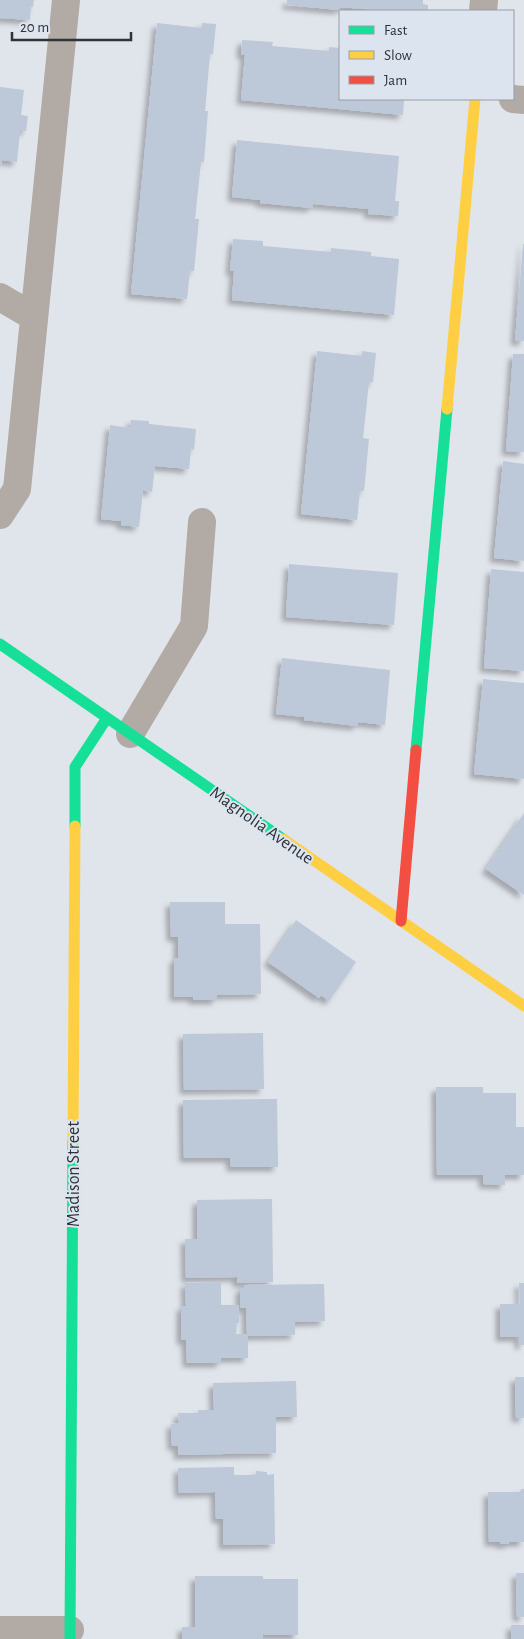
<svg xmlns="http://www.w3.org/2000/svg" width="524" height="1639" font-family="'Alegreya Sans',sans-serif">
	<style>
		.building { fill: #bdc8d8; filter: url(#shadow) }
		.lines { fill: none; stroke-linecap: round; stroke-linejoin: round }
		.street { stroke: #b2aaa5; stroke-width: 28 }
		.fast { stroke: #16e098; stroke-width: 11 }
		.slow { stroke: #ffcf43; stroke-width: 11 }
		.jam { stroke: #f24e42; stroke-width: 11 }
		.labels { text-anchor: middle; stroke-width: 4; stroke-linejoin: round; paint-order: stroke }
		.street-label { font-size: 18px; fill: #2f3236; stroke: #dce4f0 }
	</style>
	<defs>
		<filter id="shadow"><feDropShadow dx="-4.5" dy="4.5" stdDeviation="2.5" flood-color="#0004"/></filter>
	</defs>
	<rect width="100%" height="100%" fill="#e0e5ec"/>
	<path class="building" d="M 0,0 L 34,0 L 33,7 L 31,7 L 30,20 L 0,18 Z
		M 287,0 L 423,0 L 423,4 L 428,5 L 428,11 L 387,11 L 340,7 L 339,10 L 287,5 Z
		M 157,23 L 202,28 L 202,23 L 216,24 L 213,54 L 210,54 L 205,111 L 208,111 L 204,162 L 201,162 L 195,219 L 199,219 L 194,271 L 190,271 L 187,299 L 131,294 Z
		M 242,40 L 273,42 L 272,46 L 329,51 L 329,47 L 340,48 L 340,99 L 404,99 L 403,115 L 241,100 L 245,55 L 241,54 Z
		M 0,87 L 24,90 L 21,115 L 28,116 L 26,131 L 20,131 L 17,162 L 2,160 L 1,166 L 0,166 Z
		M 237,140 L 399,156 L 395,201 L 399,201 L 398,216 L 368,214 L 369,209 L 313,204 L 312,208 L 260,203 L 260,200 L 232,197 Z
		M 233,239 L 263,241 L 263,246 L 331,252 L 331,248 L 371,252 L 371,256 L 399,259 L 394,315 L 232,300 L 234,271 L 230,271 Z
		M 523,244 L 524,244 L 524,341 L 515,341 Z
		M 317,351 L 362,356 L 362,351 L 376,353 L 373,382 L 369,382 L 363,438 L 369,439 L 364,491 L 360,491 L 357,520 L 301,514 Z
		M 513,354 L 524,354 L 524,452 L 506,451 Z
		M 131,420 L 149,421 L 149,424 L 196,429 L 194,450 L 191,449 L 189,469 L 155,466 L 152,492 L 143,490 L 139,527 L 121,525 L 121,521 L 101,519 L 110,425 L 130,428 Z
		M 503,461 L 524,464 L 524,561 L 494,558 Z
		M 289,564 L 398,573 L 394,625 L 286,617 Z
		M 491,569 L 524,572 L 524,671 L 484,668 Z
		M 282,658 L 390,670 L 385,725 L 358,722 L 357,726 L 304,720 L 304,717 L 276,714 Z
		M 483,679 L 524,683 L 524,779 L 474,774 Z
		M 524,813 L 524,895 L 486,869 Z
		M 170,902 L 225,902 L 225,924 L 260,924 L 261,994 L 217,995 L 217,1000 L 193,1000 L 193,997 L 174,997 L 174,958 L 178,958 L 178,937 L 171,937 Z
		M 296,920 L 356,962 L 329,1001 L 321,995 L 319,998 L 268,962 Z
		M 263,1033 L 264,1089 L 184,1090 L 183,1034 Z
		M 436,1087 L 483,1087 L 483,1093 L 516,1093 L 516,1127 L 524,1127 L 524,1175 L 505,1175 L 505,1185 L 483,1184 L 483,1175 L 437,1175 Z
		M 277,1099 L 278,1167 L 231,1167 L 230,1158 L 184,1158 L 183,1100 Z
		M 272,1199 L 273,1282 L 237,1283 L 237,1277 L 186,1278 L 185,1239 L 197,1239 L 197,1200 Z
		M 221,1282 L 221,1305 L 239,1305 L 239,1323 L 237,1323 L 236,1334 L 247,1334 L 246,1308 L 240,1308 L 240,1288 L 244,1288 L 244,1285 L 324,1284 L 325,1321 L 295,1322 L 295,1335 L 248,1336 L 248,1358 L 221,1358 L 221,1363 L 187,1363 L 186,1340 L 181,1340 L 181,1306 L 186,1306 L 185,1283 Z
		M 519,1283 L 524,1283 L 524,1345 L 519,1345 L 519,1337 L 500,1337 L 500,1304 L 520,1304 Z
		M 515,1377 L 524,1377 L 524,1418 L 516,1418 Z
		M 296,1381 L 297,1417 L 276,1417 L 276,1453 L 178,1455 L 178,1446 L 172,1446 L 171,1424 L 179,1423 L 178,1413 L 198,1413 L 198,1410 L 214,1410 L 213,1383 Z
		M 234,1467 L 234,1475 L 256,1475 L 256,1471 L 267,1472 L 267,1475 L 274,1474 L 275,1544 L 223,1545 L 223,1519 L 216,1519 L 215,1492 L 179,1493 L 178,1468 Z
		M 521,1489 L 524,1489 L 524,1542 L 509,1542 L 509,1544 L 500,1544 L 500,1542 L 489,1542 L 488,1492 L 520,1492 Z
		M 516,1573 L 524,1573 L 524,1617 L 517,1617 Z
		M 195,1576 L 263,1576 L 263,1579 L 298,1579 L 298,1635 L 263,1635 L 263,1639 L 182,1639 L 182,1627 L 195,1627 Z
		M 511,1625 L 524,1625 L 524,1639 L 511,1639 Z"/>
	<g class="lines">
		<path class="street" d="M 483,11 L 484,0
			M 513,99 L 524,100
			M 0,297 L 34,317
			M 0,515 L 17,489 L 66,0
			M 130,734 L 194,626 L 202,522
			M 0,1630 L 70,1630"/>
		<path class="fast" d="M 0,644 L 283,839
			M 416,750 L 447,409
			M 75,826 L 75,767 L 107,718
			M 70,1639 L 73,1141"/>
		<path class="slow" d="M 447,409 L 475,99
			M 283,839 L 524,1006
			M 73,1141 L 75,826"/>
		<path class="jam" d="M 401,921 L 416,750"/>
	</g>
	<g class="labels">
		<g class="street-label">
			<text transform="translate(262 825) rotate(35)" y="6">Magnolia Avenue</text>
			<text transform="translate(73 1174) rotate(-90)" y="6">Madison Street</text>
		</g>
	</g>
	<rect x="339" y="10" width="175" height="90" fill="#dce4f0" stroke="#979da6"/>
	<rect x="349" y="26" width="25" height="8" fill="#16e098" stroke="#979da6"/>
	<text x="384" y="35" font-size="15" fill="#2f3236">Fast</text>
	<rect x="349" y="51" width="25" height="8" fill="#ffcf43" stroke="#979da6"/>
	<text x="384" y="60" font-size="15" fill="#2f3236">Slow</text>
	<rect x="349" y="76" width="25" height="8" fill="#f24e42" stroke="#979da6"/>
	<text x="384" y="85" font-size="15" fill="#2f3236">Jam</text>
	<path d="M12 32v8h119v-8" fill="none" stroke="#2f3236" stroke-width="2.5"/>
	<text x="20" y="32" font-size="15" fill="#2f3236" stroke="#dce4f0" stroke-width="4" paint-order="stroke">20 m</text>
</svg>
